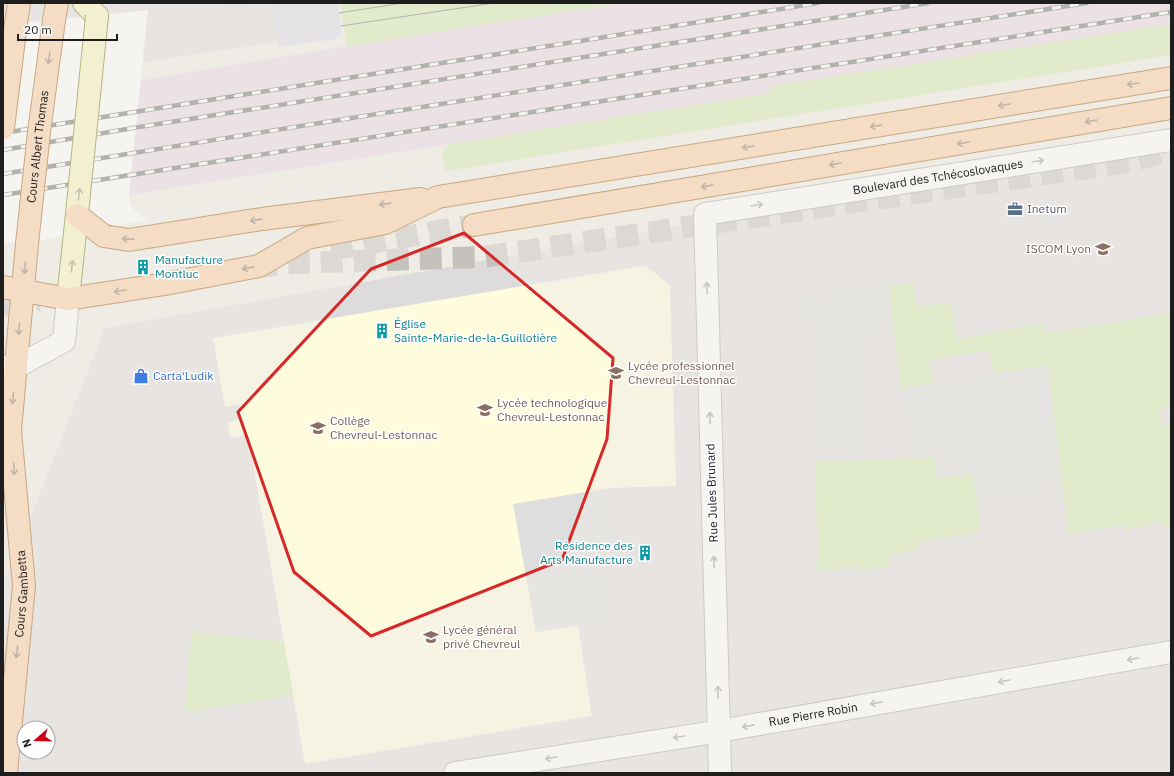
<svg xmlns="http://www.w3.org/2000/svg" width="1174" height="776" font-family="'IBM Plex Sans',sans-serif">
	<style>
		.residential { fill: #dddbdc; fill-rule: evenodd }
		.industrial { fill: #e8d7e7 }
		.education { fill: #fffcde }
		.grass { fill: #d0e9ab }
		.parking { fill: #dedede }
		.plaza { fill: #d9dae5 }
		.pier { fill: #fff }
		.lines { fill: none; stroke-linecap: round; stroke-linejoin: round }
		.primary-tunnel { stroke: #c5c2bd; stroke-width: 22; stroke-dasharray: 22 11; stroke-linecap: butt }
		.street-casing { stroke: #a5a5a5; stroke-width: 24 }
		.secondary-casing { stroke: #747506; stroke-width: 24 }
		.primary-casing { stroke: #985701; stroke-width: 24 }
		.street { stroke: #fff; stroke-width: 22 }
		.secondary { stroke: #f9f6b9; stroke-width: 22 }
		.primary { stroke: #fbca9e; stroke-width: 22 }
		.tram { stroke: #6c6c6c; stroke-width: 1 }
		.rail-casing { stroke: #6c6c6c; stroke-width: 4.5 }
		.rail { stroke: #fff; stroke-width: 3; stroke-dasharray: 9; stroke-linecap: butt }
		.secondary-bridge-casing { stroke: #747506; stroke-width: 24; stroke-linecap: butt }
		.primary-bridge-casing { stroke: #985701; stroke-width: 24; stroke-linecap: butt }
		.secondary-bridge { stroke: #f9f6b9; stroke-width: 22 }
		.primary-bridge { stroke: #fbca9e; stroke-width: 22 }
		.oneway { stroke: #8c745e }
		.oneway2 { stroke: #9a9a9a }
		.oneway3 { stroke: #969573 }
		.marked { fill: none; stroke: #d62828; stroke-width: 3; stroke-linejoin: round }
		.labels { text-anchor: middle; stroke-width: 3; stroke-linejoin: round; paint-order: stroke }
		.street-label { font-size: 12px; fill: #1e1e1e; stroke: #fff }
		.service-label { font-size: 12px; fill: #4e5e75; stroke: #fff; text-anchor: start }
		.education-label { font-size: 12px; fill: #785e54; stroke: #fff; text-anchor: start }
		.culture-label { font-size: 12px; fill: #0d838f; stroke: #fff; text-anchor: start }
		.shop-label { font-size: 12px; fill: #366cbe; stroke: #fff; text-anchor: start }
	</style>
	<rect width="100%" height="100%" fill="#efebe5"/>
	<path class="residential" d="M 3,3 L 338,3 L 342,33 L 335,39 L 279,47 L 278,42 L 143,62 L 3,67 Z
		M 1171,140 L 1171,773 L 3,773 L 3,578 L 7,577 L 105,328 L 1118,148 ZM 24,728 L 48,728 L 48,752 L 24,752 Z"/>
	<path class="industrial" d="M 624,3 L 1171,3 L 1171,24 L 771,86 L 771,93 L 3,215 L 3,103 L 347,46 Z"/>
	<path class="education" d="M 643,266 L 646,266 L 670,285 L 676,486 L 610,488 L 536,632 L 578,625 L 592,716 L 305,764 L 248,435 L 230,438 L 228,422 L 241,419 L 239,404 L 225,407 L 213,338 Z"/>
	<path class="grass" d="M 349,3 L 624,3 L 347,46 L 340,4 Z
		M 1171,24 L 1171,55 L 446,171 L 442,153 L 448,144 L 770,93 L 771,86 Z
		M 913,283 L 917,307 L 951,302 L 957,339 L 1043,323 L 1045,333 L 1171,313 L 1171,406 L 1159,408 L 1162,424 L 1171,423 L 1171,526 L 1165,527 L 1163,522 L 1124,530 L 1123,525 L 1068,534 L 1048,365 L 994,374 L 989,350 L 930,360 L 934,383 L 901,388 L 888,286 Z
		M 933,456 L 973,473 L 980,521 L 979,532 L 917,542 L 918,550 L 888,555 L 891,566 L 860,571 L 859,566 L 815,573 L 818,569 L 816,492 L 816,461 L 909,458 Z
		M 192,632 L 284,642 L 293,695 L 186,712 L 185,700 Z"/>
	<path class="parking" d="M 888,282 L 895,338 L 861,342 L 875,460 L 816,461 L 812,319 L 795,319 L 795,298 Z
		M 1048,365 L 1061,479 L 1040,483 L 1040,491 L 978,502 L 973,473 L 937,479 L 933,456 L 909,458 L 901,388 Z
		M 610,488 L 615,619 L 536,632 L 513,504 Z"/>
	<path class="plaza" d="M 224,3 L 271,3 L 225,10 Z
		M 272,3 L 338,3 L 342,33 L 335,39 L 279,47 Z"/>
	<path class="pier" d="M 148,10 L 129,195 L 130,203 L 136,212 L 148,220 L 75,233 L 27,244 L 9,243 L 3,244 L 3,25 Z"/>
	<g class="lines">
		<path class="primary-tunnel" d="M 331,250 L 474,225
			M 255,267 L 292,263 L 483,257 L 1127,162 L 1171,150
			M 3,306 L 39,300"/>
		<g class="street-casing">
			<g id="street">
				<path d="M 3,367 L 16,367 L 64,341 L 68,299"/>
				<path id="s1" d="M 455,773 L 708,733 L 1171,652"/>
				<path id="s2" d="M 720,773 L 705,214 L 1171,140"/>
			</g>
		</g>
		<g class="secondary-casing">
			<path id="secondary" d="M 84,3 L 97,16
				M 68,299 L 75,233"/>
		</g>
		<g class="primary-casing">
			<g id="primary">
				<path d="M 54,20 L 57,3"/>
				<path d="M 16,23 L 19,3"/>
				<path d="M 474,225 L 1171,108"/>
				<path d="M 104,236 L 129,240 L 262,219 L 421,199"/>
				<path d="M 3,287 L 68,299 L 165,284 L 259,266 L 307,238 L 385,223 L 438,197 L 1171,78"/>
				<path id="s3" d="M 6,773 L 24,586 L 10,430 L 27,244"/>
			</g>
		</g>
		<use href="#street" class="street"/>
		<use href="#secondary" class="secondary"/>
		<use href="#primary" class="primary"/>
		<path class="tram" d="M 339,13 L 403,3
			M 341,26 L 494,3"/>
		<g class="rail-casing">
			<path id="rail" d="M 3,133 L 818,3
				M 3,150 L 139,127 L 929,3
				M 3,174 L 326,122 L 1087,3
				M 3,195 L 1171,12"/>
		</g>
		<use href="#rail" class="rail"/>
		<g class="secondary-bridge-casing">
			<path id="secondary-bridge" d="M 75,233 L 97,16"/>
		</g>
		<g class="primary-bridge-casing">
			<g id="primary-bridge">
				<path d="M 3,128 L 16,23"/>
				<path d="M 77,215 L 104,236"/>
				<path id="s4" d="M 27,244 L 39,132 L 54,20"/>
			</g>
		</g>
		<use href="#secondary-bridge" class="secondary-bridge"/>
		<use href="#primary-bridge" class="primary-bridge"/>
	</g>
	<defs><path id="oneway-shaft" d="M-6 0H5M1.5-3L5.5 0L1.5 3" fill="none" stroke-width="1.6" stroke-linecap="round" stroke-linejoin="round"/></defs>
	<g class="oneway">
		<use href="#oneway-shaft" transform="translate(49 58) rotate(98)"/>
		<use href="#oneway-shaft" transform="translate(1133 84) rotate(171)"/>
		<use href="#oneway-shaft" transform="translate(1004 105) rotate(171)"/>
		<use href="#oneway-shaft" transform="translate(1091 121) rotate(170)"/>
		<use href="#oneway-shaft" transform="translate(876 126) rotate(171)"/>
		<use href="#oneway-shaft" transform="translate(963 143) rotate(170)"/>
		<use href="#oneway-shaft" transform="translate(748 147) rotate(171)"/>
		<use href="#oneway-shaft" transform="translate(835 164) rotate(170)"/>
		<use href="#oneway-shaft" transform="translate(707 186) rotate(170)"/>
		<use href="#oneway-shaft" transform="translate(385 204) rotate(173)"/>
		<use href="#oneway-shaft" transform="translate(256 220) rotate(171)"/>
		<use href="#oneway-shaft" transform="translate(128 239) rotate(-179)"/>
		<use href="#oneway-shaft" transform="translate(25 268) rotate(95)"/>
		<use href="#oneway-shaft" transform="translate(248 268) rotate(169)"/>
		<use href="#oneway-shaft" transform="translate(120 291) rotate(171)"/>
		<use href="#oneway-shaft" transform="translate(19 329) rotate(95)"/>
		<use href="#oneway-shaft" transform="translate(13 398) rotate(95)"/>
		<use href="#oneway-shaft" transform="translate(14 469) rotate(85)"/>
		<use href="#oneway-shaft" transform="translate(17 652) rotate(96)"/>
	</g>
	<g class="oneway2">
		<use href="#oneway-shaft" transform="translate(1038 161) rotate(-9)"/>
		<use href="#oneway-shaft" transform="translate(757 205) rotate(-9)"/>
		<use href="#oneway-shaft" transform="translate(707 288) rotate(-91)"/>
		<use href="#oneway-shaft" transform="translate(710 418) rotate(-91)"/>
		<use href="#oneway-shaft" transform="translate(714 562) rotate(-92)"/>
		<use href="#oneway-shaft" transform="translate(1133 659) rotate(170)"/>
		<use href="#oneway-shaft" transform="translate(1004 681) rotate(170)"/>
		<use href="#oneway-shaft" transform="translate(718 692) rotate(-91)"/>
		<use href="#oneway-shaft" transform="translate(876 703) rotate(170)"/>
		<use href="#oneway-shaft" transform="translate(748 726) rotate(169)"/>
		<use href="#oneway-shaft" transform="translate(679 737) rotate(171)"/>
		<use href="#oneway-shaft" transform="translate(551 758) rotate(171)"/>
	</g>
	<g class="oneway3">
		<use href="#oneway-shaft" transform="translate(79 194) rotate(-84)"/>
		<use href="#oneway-shaft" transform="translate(72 266) rotate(-84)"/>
	</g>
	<path d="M0 0H1174V776H0ZM 464,233 L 613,358 L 607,439 L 562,560 L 371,636 L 294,572 L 238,412 L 371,269 Z" fill="#efebe5" fill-opacity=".55" fill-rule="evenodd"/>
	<path class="marked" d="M 464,233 L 613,358 L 607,439 L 562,560 L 371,636 L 294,572 L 238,412 L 371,269 Z"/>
	<defs>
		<g id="office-bare" transform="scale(1.2)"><path d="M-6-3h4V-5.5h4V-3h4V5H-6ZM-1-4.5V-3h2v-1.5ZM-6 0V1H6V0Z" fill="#5c6f8a" stroke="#fff" stroke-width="2.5" paint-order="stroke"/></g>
		<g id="university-bare" transform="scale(1.2)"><path d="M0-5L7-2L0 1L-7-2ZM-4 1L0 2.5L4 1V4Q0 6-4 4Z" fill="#8d6e63" stroke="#fff" stroke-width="2.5" paint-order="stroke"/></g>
		<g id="building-bare" transform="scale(1.2)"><path d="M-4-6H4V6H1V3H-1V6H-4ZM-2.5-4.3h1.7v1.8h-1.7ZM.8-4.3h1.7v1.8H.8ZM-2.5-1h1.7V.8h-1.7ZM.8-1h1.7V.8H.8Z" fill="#0f9aa8" stroke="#fff" stroke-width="2.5" paint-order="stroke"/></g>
		<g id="school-bare" transform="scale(1.2)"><path d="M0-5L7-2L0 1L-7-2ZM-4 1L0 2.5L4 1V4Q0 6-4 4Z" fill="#8d6e63" stroke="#fff" stroke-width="2.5" paint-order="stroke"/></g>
		<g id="shop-bare" transform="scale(1.2)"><path d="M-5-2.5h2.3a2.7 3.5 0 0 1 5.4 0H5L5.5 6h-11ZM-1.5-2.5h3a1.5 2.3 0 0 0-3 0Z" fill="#3f7fe0" stroke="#fff" stroke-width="2.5" paint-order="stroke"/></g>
	</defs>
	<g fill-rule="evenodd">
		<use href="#office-bare" x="1015" y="209"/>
		<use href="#university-bare" x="1103" y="249"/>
		<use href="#building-bare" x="143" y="267"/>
		<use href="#building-bare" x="382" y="331"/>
		<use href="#school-bare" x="616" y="373"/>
		<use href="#shop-bare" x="141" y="376"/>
		<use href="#school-bare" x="485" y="410"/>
		<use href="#school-bare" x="318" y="428"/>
		<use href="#building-bare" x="645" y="553"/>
		<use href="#school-bare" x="431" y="637"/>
	</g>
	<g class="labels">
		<g class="street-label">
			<text dy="4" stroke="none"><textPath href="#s4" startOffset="98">Cours Albert Thomas</textPath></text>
			<text dy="4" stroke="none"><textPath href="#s2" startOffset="795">Boulevard des Tchécoslovaques</textPath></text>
			<text transform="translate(712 493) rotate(-92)" y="4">Rue Jules Brunard</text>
			<text dy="4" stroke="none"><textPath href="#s3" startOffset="180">Cours Gambetta</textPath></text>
			<text dy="4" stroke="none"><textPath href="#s1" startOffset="363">Rue Pierre Robin</textPath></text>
		</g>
		<g class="service-label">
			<text x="1027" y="213">Inetum</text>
		</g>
		<g class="education-label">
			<text x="1091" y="253" text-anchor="end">ISCOM Lyon</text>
			<text x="628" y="370">Lycée professionnel<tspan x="628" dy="14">Chevreul-Lestonnac</tspan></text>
			<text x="497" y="407">Lycée technologique<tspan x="497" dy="14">Chevreul-Lestonnac</tspan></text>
			<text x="330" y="425">Collège<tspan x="330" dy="14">Chevreul-Lestonnac</tspan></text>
			<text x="443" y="634">Lycée général<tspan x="443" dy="14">privé Chevreul</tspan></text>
		</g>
		<g class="culture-label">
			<text x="155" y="264">Manufacture<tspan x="155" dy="14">Montluc</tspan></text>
			<text x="394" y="328">Église<tspan x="394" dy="14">Sainte-Marie-de-la-Guillotière</tspan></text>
			<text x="633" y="550" text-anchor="end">Résidence des<tspan x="633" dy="14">Arts Manufacture</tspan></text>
		</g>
		<g class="shop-label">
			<text x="153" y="380">Carta'Ludik</text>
		</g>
	</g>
	<rect width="1174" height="776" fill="none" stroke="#1e1e1e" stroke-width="8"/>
	<g transform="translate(36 740) rotate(250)"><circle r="19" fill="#ffffff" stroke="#a5a5a5"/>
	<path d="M0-3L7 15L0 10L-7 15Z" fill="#cc0115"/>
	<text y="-6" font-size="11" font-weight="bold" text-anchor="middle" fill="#1e1e1e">N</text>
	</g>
	<path d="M18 34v6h99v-6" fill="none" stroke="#1e1e1e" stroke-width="2"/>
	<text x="24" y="34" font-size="12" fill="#1e1e1e" stroke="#ffffff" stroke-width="3" paint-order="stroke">20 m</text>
</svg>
